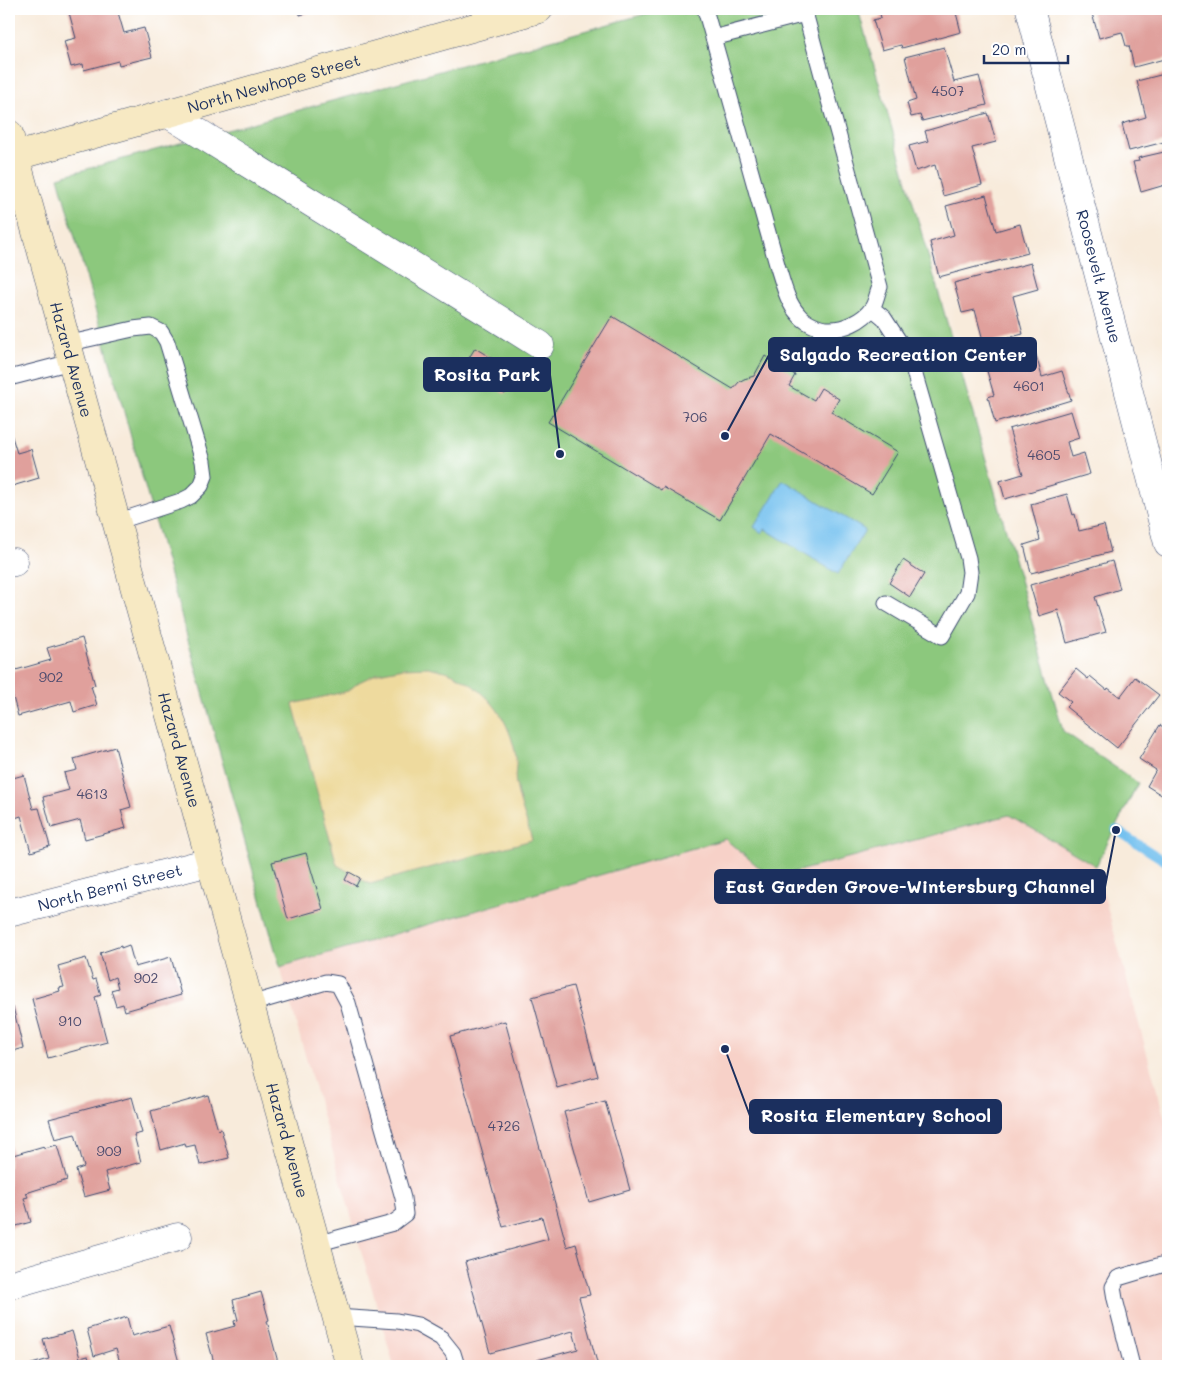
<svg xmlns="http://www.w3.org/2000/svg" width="1177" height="1375" font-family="Mali,sans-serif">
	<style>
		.built { fill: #f7d1c8 }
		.green { fill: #8cc87d; stroke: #547c6e }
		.sand { fill: #eeda9e; stroke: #84847e }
		.water { fill: #74c1ef; stroke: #4878a6 }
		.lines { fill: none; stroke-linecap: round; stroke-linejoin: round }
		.stream { stroke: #74c1ef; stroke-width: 9 }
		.building { fill: #e0a09c }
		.lane-casing { stroke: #3c4b71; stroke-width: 17 }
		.street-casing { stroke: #3c4b71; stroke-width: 29 }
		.secondary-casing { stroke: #3c4b71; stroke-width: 29 }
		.lane { stroke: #fff; stroke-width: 15 }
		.street { stroke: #fff; stroke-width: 28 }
		.secondary { stroke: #f7e9c3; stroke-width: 28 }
		.labels { text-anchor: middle; stroke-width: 4; stroke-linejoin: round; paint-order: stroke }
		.number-label { font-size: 14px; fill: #4c4b6e }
		.street-label { font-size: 16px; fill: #1b2f5e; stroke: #fff }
		.leader { fill: none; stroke: #1b2f5e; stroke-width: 2 }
		.callout-dot { fill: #1b2f5e; stroke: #fff; stroke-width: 2 }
		.callout { fill: #1b2f5e; stroke: #1b2f5e; stroke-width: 2 }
		.callout-label { font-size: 18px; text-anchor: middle; font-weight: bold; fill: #fff }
	</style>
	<rect width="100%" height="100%" fill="#fff"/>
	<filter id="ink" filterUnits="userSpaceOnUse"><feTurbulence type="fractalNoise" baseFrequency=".02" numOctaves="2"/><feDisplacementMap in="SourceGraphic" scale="10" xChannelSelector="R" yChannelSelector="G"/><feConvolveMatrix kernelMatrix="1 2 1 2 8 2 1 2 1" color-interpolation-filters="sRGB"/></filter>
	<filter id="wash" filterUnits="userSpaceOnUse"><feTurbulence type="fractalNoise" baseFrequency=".0096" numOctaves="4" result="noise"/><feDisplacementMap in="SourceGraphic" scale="20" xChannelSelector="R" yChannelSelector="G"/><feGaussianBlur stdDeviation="1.12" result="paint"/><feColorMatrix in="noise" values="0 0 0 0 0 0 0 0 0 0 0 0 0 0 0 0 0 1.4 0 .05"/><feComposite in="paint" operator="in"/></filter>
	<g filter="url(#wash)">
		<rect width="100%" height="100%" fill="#f8ebdb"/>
		<path class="built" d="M 1009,815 L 1096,866 L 1168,1131 L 1168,1366 L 394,1366 L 280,967 L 725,839 L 772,878 Z"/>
		<path class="green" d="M 663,9 L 858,9 L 1063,731 L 1138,783 L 1096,866 L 1009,815 L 772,878 L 725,839 L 280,967 L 58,177 Z"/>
		<path class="sand" d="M 428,667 C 437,669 448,671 457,676 C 490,693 510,720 516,757 C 517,766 514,775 516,784 C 519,803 527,821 532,840 L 370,884 L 337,865 L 293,704 L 348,691 L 359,682 L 378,673 L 404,668 Z"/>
		<path class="water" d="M 783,480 L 865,530 L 838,574 L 765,529 L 762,533 L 754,527 Z"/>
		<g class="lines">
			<path class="stream" d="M 1116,830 L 1168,863"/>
		</g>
		<g id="blocks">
			<path class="building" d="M 68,9 L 117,9 L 124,33 L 144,28 L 152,57 L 119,65 L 118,61 L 84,70 L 83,64 L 71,67 L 64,41 L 76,38 Z
				M 299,9 L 321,9 L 300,15 Z
				M 879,9 L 955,9 L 961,32 L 902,48 L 901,45 L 882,50 L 873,20 L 881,18 Z
				M 1094,9 L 1168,9 L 1168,58 L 1134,67 L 1129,46 L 1126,46 L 1122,32 L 1099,38 L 1091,10 Z
				M 944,47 L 954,82 L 979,76 L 987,105 L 922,121 L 920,115 L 911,117 L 907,103 L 916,100 L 905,57 Z
				M 1168,73 L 1168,141 L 1129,151 L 1122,124 L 1146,117 L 1137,81 Z
				M 988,113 L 996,142 L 972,148 L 982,185 L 943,196 L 935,165 L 916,171 L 909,146 L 928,141 L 925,131 Z
				M 1164,152 L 1165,156 L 1168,155 L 1168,197 L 1165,185 L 1141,192 L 1133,162 L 1139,161 L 1138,158 Z
				M 986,195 L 996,231 L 1020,224 L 1028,253 L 939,277 L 930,242 L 954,235 L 946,206 Z
				M 1031,263 L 1038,289 L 1013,296 L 1023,334 L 984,344 L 975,310 L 962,313 L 954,283 Z
				M 612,316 L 733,389 L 739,382 L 744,379 L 754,376 L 765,356 L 795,375 L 789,386 L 814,400 L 821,388 L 839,399 L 831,412 L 898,452 L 872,494 L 771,434 L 720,520 L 663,487 L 661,490 L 548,422 Z
				M 1032,340 L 1042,377 L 1062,371 L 1071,400 L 995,423 L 988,397 L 994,395 L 982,354 Z
				M 475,348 L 517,374 L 505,394 L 463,368 Z
				M 1071,411 L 1079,438 L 1067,442 L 1071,457 L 1084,453 L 1090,474 L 1005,499 L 1000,481 L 1023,474 L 1009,429 Z
				M 9,427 L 17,453 L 31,449 L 39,478 L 9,487 Z
				M 1067,494 L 1073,515 L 1075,514 L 1079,531 L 1104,525 L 1111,552 L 1031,573 L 1024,545 L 1040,540 L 1031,504 Z
				M 903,560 L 924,574 L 910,597 L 889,583 Z
				M 1112,561 L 1120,589 L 1095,597 L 1106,632 L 1067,643 L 1058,610 L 1039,616 L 1030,585 Z
				M 82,638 L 95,685 L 91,686 L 97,705 L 74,712 L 71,701 L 18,716 L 9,682 L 9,672 L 51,660 L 47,648 Z
				M 1076,669 L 1088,679 L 1090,676 L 1107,690 L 1108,688 L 1120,697 L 1135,677 L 1159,695 L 1117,748 L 1066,707 L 1071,702 L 1058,692 Z
				M 1160,725 L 1168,730 L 1168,799 L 1147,786 L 1156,770 L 1139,759 Z
				M 115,747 L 131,807 L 121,810 L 126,828 L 85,839 L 80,820 L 51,828 L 43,797 L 69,790 L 64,773 L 77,770 L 74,759 Z
				M 24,775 L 33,809 L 39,808 L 50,846 L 31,852 L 21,816 L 9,820 L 9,779 Z
				M 306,853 L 323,909 L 288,919 L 272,862 Z
				M 349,872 L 360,878 L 356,886 L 345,880 Z
				M 129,945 L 135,967 L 171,957 L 181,995 L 125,1011 L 123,1004 L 116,1006 L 111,990 L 118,988 L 115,977 L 108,980 L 100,953 L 121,946 L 121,948 Z
				M 86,958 L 93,980 L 96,979 L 101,995 L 95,997 L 107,1042 L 48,1058 L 32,999 L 60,991 L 59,988 L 64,987 L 58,966 Z
				M 573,986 L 598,1076 L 557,1088 L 532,997 Z
				M 13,1007 L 23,1048 L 9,1052 L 9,1008 Z
				M 505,1021 L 567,1247 L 576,1244 L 590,1295 L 579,1297 L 598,1366 L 539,1366 L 537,1360 L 578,1349 L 573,1331 L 490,1353 L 465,1262 L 548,1239 L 542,1217 L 503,1227 L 450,1036 Z
				M 208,1095 L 218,1130 L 221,1129 L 229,1158 L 200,1165 L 195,1145 L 186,1147 L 185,1143 L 161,1150 L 151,1111 Z
				M 132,1097 L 142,1133 L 134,1135 L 141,1162 L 105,1172 L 110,1190 L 84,1197 L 76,1170 L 84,1167 L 75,1134 L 55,1139 L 49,1119 Z
				M 605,1101 L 630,1190 L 589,1202 L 564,1112 Z
				M 9,1142 L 13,1155 L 44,1146 L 44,1148 L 57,1145 L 67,1180 L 26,1193 L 28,1197 L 24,1198 L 31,1222 L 9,1228 Z
				M 261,1292 L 269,1320 L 267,1321 L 279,1366 L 248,1366 L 247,1364 L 237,1366 L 215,1366 L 206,1334 L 235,1326 L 234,1321 L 238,1320 L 233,1300 Z
				M 127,1317 L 132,1336 L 169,1326 L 180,1366 L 121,1366 L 116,1349 L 94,1356 L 87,1329 Z
				M 72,1331 L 80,1358 L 88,1356 L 91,1366 L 25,1366 L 49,1359 L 43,1339 Z"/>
		</g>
	</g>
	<g filter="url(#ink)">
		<use href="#blocks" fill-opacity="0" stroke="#3c4b71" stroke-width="1"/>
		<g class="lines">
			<g class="lane-casing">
				<path id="lane" d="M 705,9 L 778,268 C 783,283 787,302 798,314 C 804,322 818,329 828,329 C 843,330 863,321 872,308 C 876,302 877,293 880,287 L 804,9
					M 713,38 L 805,14
					M 872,308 L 884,318 L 910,358 L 968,558 L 970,572 L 967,593 L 942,636 L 886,603
					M 66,344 L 133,329 L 151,327 L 161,332 L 167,342 L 203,461 L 205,476 L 201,486 L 191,496 L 181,501 L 116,522
					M 9,378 L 71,362
					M 250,1004 L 326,982 L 338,984 L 348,1003 L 403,1198 L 405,1214 L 393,1223 L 316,1244
					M 336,1317 L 397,1321 L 418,1325 L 441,1338 L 453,1353 L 457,1366
					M 1132,1366 L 1115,1299 L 1113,1287 L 1118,1278 L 1168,1263"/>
			</g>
			<g class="street-casing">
				<g id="street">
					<path id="s1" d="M 1030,9 L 1168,543"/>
					<path d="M 167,113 L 540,345"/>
					<path d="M 9,563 L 14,562"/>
					<path id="s2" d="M 9,913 L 210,862"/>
					<path d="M 9,1285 L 178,1237"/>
				</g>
			</g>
			<g class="secondary-casing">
				<g id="secondary">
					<path id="s3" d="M 9,134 L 350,1366"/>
					<path id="s4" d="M 9,158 L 539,9"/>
				</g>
			</g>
			<use href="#lane" class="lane"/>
			<use href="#street" class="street"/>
			<use href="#secondary" class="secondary"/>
		</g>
	</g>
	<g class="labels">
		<g class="number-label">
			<text x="948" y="96">4507</text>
			<text x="1029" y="391">4601</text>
			<text x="695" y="422">706</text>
			<text x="1044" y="460">4605</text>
			<text x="51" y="682">902</text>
			<text x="92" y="799">4613</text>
			<text x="146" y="983">902</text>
			<text x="70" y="1026">910</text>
			<text x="504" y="1131">4726</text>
			<text x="109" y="1156">909</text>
		</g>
		<g class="street-label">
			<text dy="6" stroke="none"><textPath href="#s4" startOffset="275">North Newhope Street</textPath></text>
			<text dy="6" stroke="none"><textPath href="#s1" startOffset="276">Roosevelt Avenue</textPath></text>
			<text dy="6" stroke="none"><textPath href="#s3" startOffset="234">Hazard Avenue</textPath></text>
			<text dy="6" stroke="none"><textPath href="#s3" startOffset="639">Hazard Avenue</textPath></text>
			<text dy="6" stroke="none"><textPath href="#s2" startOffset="104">North Berni Street</textPath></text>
			<text dy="6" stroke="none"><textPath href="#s3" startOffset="1044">Hazard Avenue</textPath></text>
		</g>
	</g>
	<path class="leader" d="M725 436L769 355M560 454L550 375M1116 830L1105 887M725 1049L750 1116"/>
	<g class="callout-dot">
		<circle cx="725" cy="436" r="5"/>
		<circle cx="560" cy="454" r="5"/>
		<circle cx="1116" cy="830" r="5"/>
		<circle cx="725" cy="1049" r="5"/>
	</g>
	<g class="callout">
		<rect x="769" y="338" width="267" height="33" rx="5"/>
		<rect x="424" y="358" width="126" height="33" rx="5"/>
		<rect x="715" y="870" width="390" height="33" rx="5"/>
		<rect x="750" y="1100" width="251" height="33" rx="5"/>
	</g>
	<g class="callout-label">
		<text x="903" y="361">Salgado Recreation Center</text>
		<text x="487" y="381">Rosita Park</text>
		<text x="910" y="893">East Garden Grove-Wintersburg Channel</text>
		<text x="876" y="1122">Rosita Elementary School</text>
	</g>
	<rect width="1177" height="1375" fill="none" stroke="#fff" stroke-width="30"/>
	<path d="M984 55v8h84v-8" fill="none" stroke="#1b2f5e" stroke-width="2.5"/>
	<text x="992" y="55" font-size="15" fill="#1b2f5e" stroke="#ffffff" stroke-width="4" paint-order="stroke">20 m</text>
</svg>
